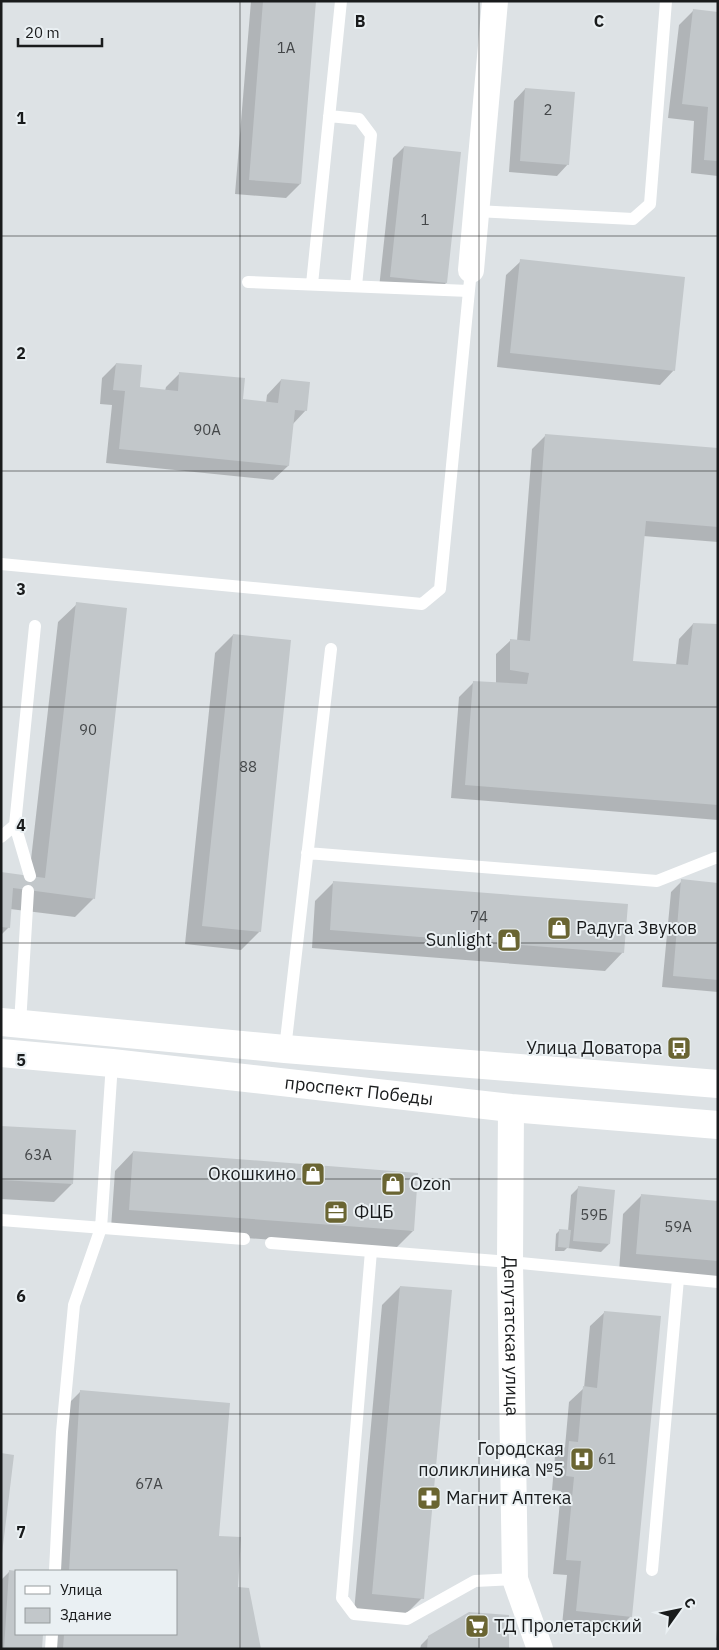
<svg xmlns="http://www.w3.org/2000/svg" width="719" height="1650" font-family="'IBM Plex Sans',sans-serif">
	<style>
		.shadow { fill: #0003 }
		.building { fill: #c2c7ca }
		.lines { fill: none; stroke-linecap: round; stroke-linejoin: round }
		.lane { stroke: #fff; stroke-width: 12 }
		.street { stroke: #fff; stroke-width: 26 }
		.secondary { stroke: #fff; stroke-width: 28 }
		.grid { fill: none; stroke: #191b1c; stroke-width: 1; stroke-opacity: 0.55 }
		.labels { text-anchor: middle; stroke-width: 4; stroke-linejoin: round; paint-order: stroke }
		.number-label { font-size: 15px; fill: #434648 }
		.poi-label { font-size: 18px; fill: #191b1c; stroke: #eaf0f3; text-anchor: start }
		.street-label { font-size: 18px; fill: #191b1c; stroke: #eaf0f3 }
		.grid-label { font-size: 16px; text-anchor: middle; font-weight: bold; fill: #191b1c; stroke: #eaf0f3; stroke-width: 4; stroke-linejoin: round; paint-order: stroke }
	</style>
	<rect width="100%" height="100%" fill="#dde2e5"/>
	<path class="shadow" d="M 251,1 L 315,1 L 300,184 L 286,198 L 235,194 Z
		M 693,11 L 718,14 L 718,176 L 691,173 L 694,121 L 668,118 L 679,25 Z
		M 525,89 L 568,164 L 557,176 L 509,172 L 514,101 Z
		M 404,147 L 446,283 L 435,294 L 379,288 L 393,158 Z
		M 521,261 L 674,370 L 660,385 L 497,367 L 506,275 Z
		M 116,364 L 139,388 L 165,391 L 166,387 L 180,373 L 241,400 L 266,403 L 267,395 L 281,380 L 306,410 L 292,425 L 288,466 L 273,480 L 106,463 L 112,405 L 100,404 L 102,378 Z
		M 546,435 L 718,449 L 718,542 L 643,536 L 632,662 L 676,665 L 679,639 L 693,624 L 718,626 L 718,820 L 451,798 L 459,697 L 473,683 L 496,684 L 496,654 L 511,640 L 517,641 L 532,449 Z
		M 77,604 L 126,609 L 93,899 L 75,917 L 10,909 L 9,927 L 1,935 L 1,873 L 29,877 L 58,622 Z
		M 233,635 L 260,931 L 241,950 L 185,944 L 215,653 Z
		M 682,881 L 718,884 L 718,992 L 662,987 L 671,892 Z
		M 334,882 L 623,952 L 605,971 L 312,948 L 315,901 Z
		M 1,1127 L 72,1184 L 54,1202 L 1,1199 Z
		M 133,1152 L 413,1231 L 395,1249 L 111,1228 L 115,1171 Z
		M 578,1188 L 609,1244 L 601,1252 L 567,1248 L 564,1251 L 555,1251 L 556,1234 L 560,1230 L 568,1231 L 571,1195 Z
		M 642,1195 L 718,1202 L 718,1280 L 619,1272 L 623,1214 Z
		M 400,1287 L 422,1598 L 404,1616 L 354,1612 L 382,1305 Z
		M 605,1312 L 631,1616 L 617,1630 L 562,1625 L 567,1575 L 553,1574 L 561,1491 L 552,1490 L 555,1456 L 565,1447 L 569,1402 L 584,1388 L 590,1326 Z
		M 80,1392 L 218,1537 L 260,1649 L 51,1649 L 52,1634 L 176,1634 L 176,1571 L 59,1571 L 69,1403 Z
		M 9,1572 L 16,1572 L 16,1634 L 41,1634 L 41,1649 L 1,1649 L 2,1579 Z
		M 718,1621 L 718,1640 L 716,1640 Z
		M 429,1637 L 507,1649 L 420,1649 L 421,1645 Z"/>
	<path class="building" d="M 263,1 L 316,1 L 301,184 L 249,180 Z
		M 693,9 L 718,12 L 718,161 L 704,160 L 708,107 L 682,104 Z
		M 525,88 L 575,92 L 569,165 L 520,161 Z
		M 404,146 L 461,152 L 447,283 L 390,277 Z
		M 520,259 L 685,277 L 675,371 L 510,353 Z
		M 116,363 L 142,365 L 140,387 L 178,391 L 179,372 L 245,378 L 243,399 L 278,403 L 281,379 L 310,382 L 307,411 L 295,410 L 289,466 L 119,449 L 125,391 L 113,390 Z
		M 545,434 L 718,448 L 718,527 L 646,521 L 633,661 L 688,665 L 693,623 L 718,624 L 718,805 L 465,785 L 473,681 L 527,684 L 529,673 L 510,670 L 510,639 L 530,641 Z
		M 76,602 L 127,608 L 95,899 L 13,888 L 10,928 L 1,927 L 1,872 L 45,878 Z
		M 233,634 L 291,640 L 261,932 L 202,926 Z
		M 681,879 L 718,883 L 718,980 L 673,976 Z
		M 333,881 L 628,904 L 624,953 L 330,930 Z
		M 1,1126 L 76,1130 L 73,1184 L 1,1180 Z
		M 133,1151 L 418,1173 L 414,1231 L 129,1210 Z
		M 578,1186 L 615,1190 L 610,1244 L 573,1241 Z
		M 641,1194 L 718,1201 L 718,1261 L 636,1254 Z
		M 559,1229 L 571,1230 L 569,1248 L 558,1247 Z
		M 400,1286 L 452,1290 L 424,1599 L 372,1594 Z
		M 604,1311 L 661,1316 L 632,1617 L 576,1611 L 581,1561 L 566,1560 L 574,1477 L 566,1476 L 569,1441 L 578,1442 L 583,1386 L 597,1388 Z
		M 80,1390 L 230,1403 L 219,1536 L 241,1537 L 238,1587 L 249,1588 L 261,1649 L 63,1649 L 64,1634 L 176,1634 L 176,1571 L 69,1571 Z
		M 1,1453 L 14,1455 L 2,1554 L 1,1554 Z
		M 9,1570 L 16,1571 L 16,1634 L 43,1634 L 42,1649 L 4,1649 Z
		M 469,1612 L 509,1615 L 509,1649 L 427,1649 L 428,1636 Z"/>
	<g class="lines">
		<path class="lane" d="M 329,116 L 359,119 L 371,135 L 356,286
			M 476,211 L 633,219 L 650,204 L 666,1
			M 248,282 L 469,291
			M 312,284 L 341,1
			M 1,564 L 422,604 L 440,589 L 471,270
			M 15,825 L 30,876
			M 1,837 L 15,825 L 35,626
			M 307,853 L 657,881 L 715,858 L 718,858
			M 20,1024 L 28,891
			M 285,1049 L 331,649
			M 1,1220 L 244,1239
			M 271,1243 L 510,1262 L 718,1282
			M 371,1251 L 342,1598 L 354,1614 L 407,1619 L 475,1581 L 515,1579
			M 652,1570 L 678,1279
			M 55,1571 L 62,1432 L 74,1305 L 101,1228 L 112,1063
			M 51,1649 L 52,1634"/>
		<g class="street">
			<path d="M 471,270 L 495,1"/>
			<path id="s1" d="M 511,1108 L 510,1262 L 515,1579 L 540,1649"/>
		</g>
		<g class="secondary">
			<path d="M 1,1022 L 285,1049 L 718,1084"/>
			<path id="s2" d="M 1,1053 L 112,1063 L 511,1108 L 718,1125"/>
		</g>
	</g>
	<path class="grid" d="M 240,1 L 240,1649M 479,1 L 479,1649M 1,236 L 718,236M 1,471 L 718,471M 1,707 L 718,707M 1,943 L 718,943M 1,1179 L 718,1179M 1,1414 L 718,1414"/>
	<defs>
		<g id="shop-square" transform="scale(1.25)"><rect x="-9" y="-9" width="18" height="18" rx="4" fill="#6a6532" stroke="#eaf0f3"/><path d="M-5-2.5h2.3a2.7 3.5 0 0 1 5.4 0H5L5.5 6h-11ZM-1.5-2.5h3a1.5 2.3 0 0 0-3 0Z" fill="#fff"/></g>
		<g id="bus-square" transform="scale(1.25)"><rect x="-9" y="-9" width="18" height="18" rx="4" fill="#6a6532" stroke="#eaf0f3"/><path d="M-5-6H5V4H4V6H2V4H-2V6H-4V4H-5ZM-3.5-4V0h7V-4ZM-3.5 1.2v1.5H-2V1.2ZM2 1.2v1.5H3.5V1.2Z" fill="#fff"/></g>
		<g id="office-square" transform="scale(1.25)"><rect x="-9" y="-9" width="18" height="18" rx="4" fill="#6a6532" stroke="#eaf0f3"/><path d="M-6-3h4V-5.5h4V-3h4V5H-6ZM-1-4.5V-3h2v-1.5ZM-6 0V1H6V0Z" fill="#fff"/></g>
		<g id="hospital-square" transform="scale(1.25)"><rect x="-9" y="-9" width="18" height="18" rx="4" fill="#6a6532" stroke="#eaf0f3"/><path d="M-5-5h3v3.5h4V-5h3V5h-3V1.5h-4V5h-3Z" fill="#fff"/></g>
		<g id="pharmacy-square" transform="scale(1.25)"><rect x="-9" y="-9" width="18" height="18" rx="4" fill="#6a6532" stroke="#eaf0f3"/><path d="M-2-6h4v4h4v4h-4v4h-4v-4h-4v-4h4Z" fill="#fff"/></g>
		<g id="supermarket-square" transform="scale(1.25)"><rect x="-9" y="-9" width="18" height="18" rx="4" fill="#6a6532" stroke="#eaf0f3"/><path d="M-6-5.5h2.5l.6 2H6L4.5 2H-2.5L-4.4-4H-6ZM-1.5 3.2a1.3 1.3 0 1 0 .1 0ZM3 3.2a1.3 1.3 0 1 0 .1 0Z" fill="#fff"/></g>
	</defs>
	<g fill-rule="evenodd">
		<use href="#shop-square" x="559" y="928"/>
		<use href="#shop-square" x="509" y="940"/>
		<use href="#bus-square" x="679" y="1048"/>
		<use href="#shop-square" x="313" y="1174"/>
		<use href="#shop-square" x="393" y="1184"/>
		<use href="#office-square" x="336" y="1212"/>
		<use href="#hospital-square" x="582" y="1459"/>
		<use href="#pharmacy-square" x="429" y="1498"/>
		<use href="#supermarket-square" x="477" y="1626"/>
	</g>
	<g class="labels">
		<g class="number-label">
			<text x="286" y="53">1А</text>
			<text x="548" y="115">2</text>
			<text x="425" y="225">1</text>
			<text x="207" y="435">90А</text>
			<text x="88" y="735">90</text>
			<text x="248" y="772">88</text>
			<text x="479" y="922">74</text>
			<text x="38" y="1160">63А</text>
			<text x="594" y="1220">59Б</text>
			<text x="678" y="1232">59А</text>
			<text x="607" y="1464">61</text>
			<text x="149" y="1489">67А</text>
		</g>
		<g class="poi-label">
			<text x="576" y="934">Радуга Звуков</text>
			<text x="492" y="946" text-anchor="end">Sunlight</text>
			<text x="662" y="1054" text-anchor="end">Улица Доватора</text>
			<text x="296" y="1180" text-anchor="end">Окошкино</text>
			<text x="410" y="1190">Ozon</text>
			<text x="354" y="1218">ФЦБ</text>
			<text x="564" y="1455" text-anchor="end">Городская<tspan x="564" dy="21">поликлиника №5</tspan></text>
			<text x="446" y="1504">Магнит Аптека</text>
			<text x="494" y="1632">ТД Пролетарский</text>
		</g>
		<g class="street-label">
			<text dy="6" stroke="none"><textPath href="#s2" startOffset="360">проспект Победы</textPath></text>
			<text dy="6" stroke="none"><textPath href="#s1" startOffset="228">Депутатская улица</textPath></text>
		</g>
	</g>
	<g class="grid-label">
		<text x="360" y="27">B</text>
		<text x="599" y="27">C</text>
		<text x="21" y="124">1</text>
		<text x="21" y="359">2</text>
		<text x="21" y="595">3</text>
		<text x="21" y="831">4</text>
		<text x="21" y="1066">5</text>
		<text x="21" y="1302">6</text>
		<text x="21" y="1538">7</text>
	</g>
	<rect width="719" height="1650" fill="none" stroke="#191b1c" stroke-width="5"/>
	<rect x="15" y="1570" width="162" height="65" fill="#eaf0f3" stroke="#969b9d"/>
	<rect x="25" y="1586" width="25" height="8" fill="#ffffff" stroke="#969b9d"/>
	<text x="60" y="1595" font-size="15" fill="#191b1c">Улица</text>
	<rect x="25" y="1608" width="25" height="15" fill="#c2c7ca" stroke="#969b9d"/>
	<text x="60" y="1620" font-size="15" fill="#191b1c">Здание</text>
	<g transform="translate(679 1610) rotate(57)" stroke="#eaf0f3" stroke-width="4" paint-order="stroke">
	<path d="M0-4L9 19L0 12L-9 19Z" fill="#191b1c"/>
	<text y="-8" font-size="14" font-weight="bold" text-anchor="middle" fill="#191b1c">С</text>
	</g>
	<path d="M18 38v8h84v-8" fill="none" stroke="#191b1c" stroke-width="2.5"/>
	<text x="25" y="38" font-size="15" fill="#191b1c" stroke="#eaf0f3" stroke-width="4" paint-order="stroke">20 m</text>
</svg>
